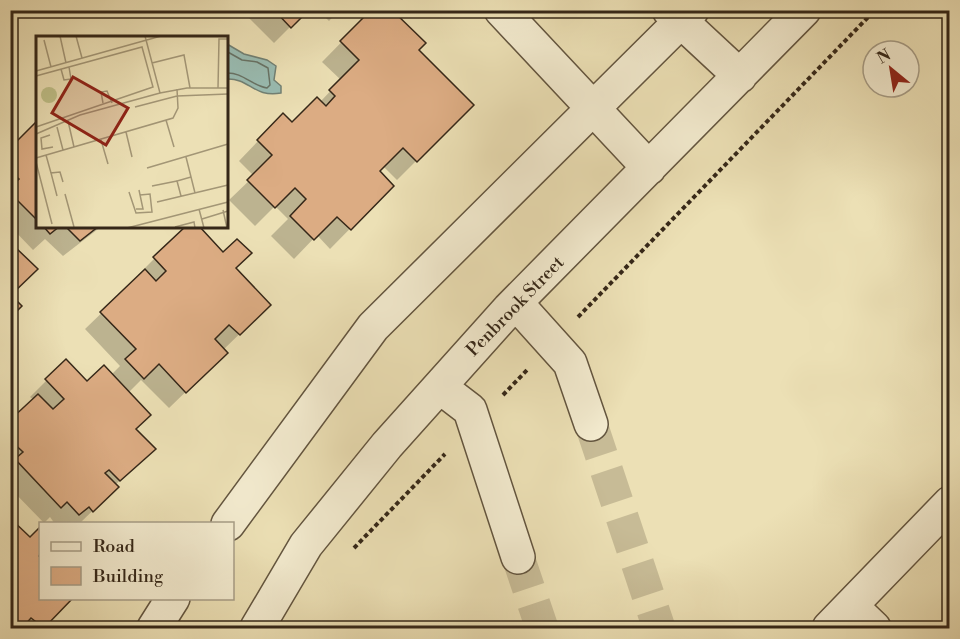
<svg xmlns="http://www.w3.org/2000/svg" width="960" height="639" font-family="'Libre Bodoni',serif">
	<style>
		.water { fill: #99bcb2; stroke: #718074; stroke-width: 1.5 }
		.shadow { fill: #0003 }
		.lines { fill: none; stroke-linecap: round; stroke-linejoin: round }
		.shore { stroke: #677265; stroke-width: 1.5 }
		.building { fill: #dcac83; stroke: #352718; stroke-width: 1.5 }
		.minor-tunnel { stroke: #c7bb96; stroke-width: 33; stroke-dasharray: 33 16; stroke-linecap: butt }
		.minor-casing { stroke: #63553f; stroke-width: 36 }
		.path { stroke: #352718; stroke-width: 4; stroke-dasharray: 4.5 3; stroke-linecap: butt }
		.minor { stroke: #f3ebcf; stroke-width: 33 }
		.labels { text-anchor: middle; stroke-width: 5; stroke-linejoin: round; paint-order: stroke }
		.street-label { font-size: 18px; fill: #352718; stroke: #f3ebcf }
		.inset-road { fill: none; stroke: #a39676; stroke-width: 1.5 }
		.view { fill: #8f2418; fill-opacity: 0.15; stroke: #8f2418; stroke-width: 3 }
		.inset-edge { fill: none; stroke: #352718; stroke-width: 3 }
	</style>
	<rect width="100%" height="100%" fill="#ece0b5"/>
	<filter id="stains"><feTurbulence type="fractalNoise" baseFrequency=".00333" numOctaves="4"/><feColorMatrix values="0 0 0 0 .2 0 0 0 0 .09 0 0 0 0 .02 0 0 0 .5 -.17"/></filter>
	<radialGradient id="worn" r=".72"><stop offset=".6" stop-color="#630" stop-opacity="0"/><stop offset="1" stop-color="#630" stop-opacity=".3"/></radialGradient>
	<path class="water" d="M 227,44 L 244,54 L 267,60 L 276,66 L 274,80 L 281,86 L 281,93 C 254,98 249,78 227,79 Z"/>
	<path class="shadow" d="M 241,10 L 307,10 L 274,43 Z
		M 318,10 L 339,10 L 329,21 Z
		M 373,10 L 417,50 L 472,105 L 397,180 L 383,166 L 377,171 L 392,186 L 330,249 L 317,235 L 294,259 L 271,236 L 288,219 L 275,206 L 255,226 L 229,200 L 254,176 L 239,161 L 283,115 L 292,124 L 320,102 L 341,80 L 322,62 Z
		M 38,120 L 38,226 L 102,226 L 63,256 L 45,239 L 33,250 L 10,226 L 10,150 Z
		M 155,258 L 234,269 L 253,321 L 223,350 L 226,353 L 169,408 L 141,380 L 128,393 L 135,429 L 137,465 L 115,485 L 117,487 L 79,524 L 55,524 L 50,517 L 44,523 L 10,488 L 10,422 L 34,400 L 30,397 L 66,361 L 87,383 L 111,375 L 120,366 L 85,329 L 140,276 L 138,275 Z
		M 10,520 L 30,539 L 40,529 L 40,552 L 37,556 L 40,560 L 40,598 L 71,598 L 42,628 L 10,628 Z"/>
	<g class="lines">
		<path class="shore" d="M 226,51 L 242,60 L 257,62 L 268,68 L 270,85 L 267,88 C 252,86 243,72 226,73"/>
	</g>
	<path class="building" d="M 274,10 L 309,10 L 291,28 Z
		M 371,10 L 392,10 L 426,43 L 419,50 L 474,105 L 417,162 L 403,148 L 380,171 L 394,186 L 351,230 L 337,217 L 314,240 L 290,216 L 306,199 L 295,188 L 275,208 L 247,180 L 272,155 L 257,140 L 283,113 L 292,122 L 317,97 L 326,106 L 335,96 L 329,90 L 359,60 L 340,41 Z
		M 37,121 L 38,121 L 38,221 L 10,193 L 10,188 L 19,179 L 10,171 L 10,148 Z
		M 43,226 L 60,226 L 50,234 Z
		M 65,226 L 99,226 L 80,241 Z
		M 186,226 L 199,226 L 223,252 L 237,239 L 252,253 L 236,268 L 271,305 L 240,335 L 229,325 L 215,339 L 228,353 L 186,393 L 159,364 L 144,379 L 125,359 L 136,349 L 100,312 L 145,269 L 156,281 L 166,271 L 153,257 Z
		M 15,247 L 38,269 L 11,295 L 22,306 L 11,317 L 10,316 L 10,252 Z
		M 66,359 L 87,381 L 104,365 L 151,415 L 136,429 L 156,449 L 120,481 L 109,470 L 105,473 L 119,487 L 93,512 L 89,507 L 79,515 L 67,502 L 61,508 L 15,459 L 23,452 L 10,440 L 10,426 L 13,424 L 10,420 L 38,394 L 53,409 L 64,399 L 45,379 Z
		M 10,518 L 30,537 L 40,527 L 40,554 L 39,556 L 40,557 L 40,598 L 73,598 L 44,628 L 31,618 L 22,628 L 10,628 Z"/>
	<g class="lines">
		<path class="minor-tunnel" d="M 591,424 L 659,628
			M 518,557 L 542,628"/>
		<g class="minor-casing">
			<path id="minor" d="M 501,10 L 649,168
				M 669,10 L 740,76
				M 516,303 L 570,363 L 591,424
				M 440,387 L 470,410 L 518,557
				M 228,524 L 373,327 L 692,10
				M 851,606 L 874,628
				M 154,628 L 173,598
				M 257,628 L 306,545 L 387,445 L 509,309 L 804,10
				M 829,628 L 950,503"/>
		</g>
		<path class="path" d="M 578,317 L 875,10
			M 503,395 L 527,370
			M 354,548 L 445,454"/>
		<use href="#minor" class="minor"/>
	</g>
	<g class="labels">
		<g class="street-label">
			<text transform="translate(515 306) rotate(-46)" y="6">Penbrook Street</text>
		</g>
	</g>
	<g transform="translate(36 36)">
		<rect width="192" height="192" fill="#ece0b5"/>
		<path d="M5 59a8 8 0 1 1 16 0a8 8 0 1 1-16 0Z" fill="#bfc088"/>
		<path class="inset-road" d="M 24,0 L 30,27M 40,0 L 46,22M 109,0 L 124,57M 8,4 L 15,31M 116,27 L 148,19 L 154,52M 25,33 L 28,44 L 35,43 L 33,31M 0,35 L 125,0M 0,40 L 106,11 L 117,51 L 0,91M 182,52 L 183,3 L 192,3M 67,67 L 65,56 L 71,55 L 76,67M 99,71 L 141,60 L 192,58M 130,84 L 138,111M 32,85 L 38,111M 21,91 L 27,114M 90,96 L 96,121M 0,98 L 44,79 L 124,57 L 151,52 L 192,52M 14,99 L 5,102 L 6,113 L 17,111M 65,104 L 72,128M 10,119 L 15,137M 150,121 L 159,157M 0,122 L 137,82 L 142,72 L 141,53M 0,126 L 16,188M 111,132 L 192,108M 116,150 L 141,145M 93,156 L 100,177 L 116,176 L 114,158 L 104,159M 29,158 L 38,191M 21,160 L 15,137 L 24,136 L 27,146M 145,160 L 141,145 L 155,141M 121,166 L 192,149M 100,173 L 107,173 L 103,154M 163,173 L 168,192M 187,174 L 191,192M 166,183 L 192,175M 139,191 L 158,186 L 159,192M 91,192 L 192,166"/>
		<path class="view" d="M 37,41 L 92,72 L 70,109 L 16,77 Z"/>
		<rect width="192" height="192" class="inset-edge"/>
	</g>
	<rect width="960" height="639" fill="none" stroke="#ece0b5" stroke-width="36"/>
	<rect x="12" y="12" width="936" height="615" fill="none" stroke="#352718" stroke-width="3"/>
	<rect x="18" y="18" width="924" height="603" fill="none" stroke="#352718" stroke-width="1.5"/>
	<rect x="39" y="522" width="195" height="78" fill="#f3ebcf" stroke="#a79d86" stroke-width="1.5"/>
	<rect x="51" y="542" width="30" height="9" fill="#f3ebcf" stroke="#a79d86" stroke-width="1.5"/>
	<text x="93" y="552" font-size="18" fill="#352718">Road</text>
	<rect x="51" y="567" width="30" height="18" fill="#dcac83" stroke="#a79d86" stroke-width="1.5"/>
	<text x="93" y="582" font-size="18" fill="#352718">Building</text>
	<g transform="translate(891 69) rotate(330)"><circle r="28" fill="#f3ebcf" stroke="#a79d86" stroke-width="1.5"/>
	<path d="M0-4.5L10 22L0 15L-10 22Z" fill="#8f2418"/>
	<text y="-9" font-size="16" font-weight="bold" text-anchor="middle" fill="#352718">N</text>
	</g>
	<rect width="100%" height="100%" filter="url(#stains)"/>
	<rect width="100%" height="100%" fill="url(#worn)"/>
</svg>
